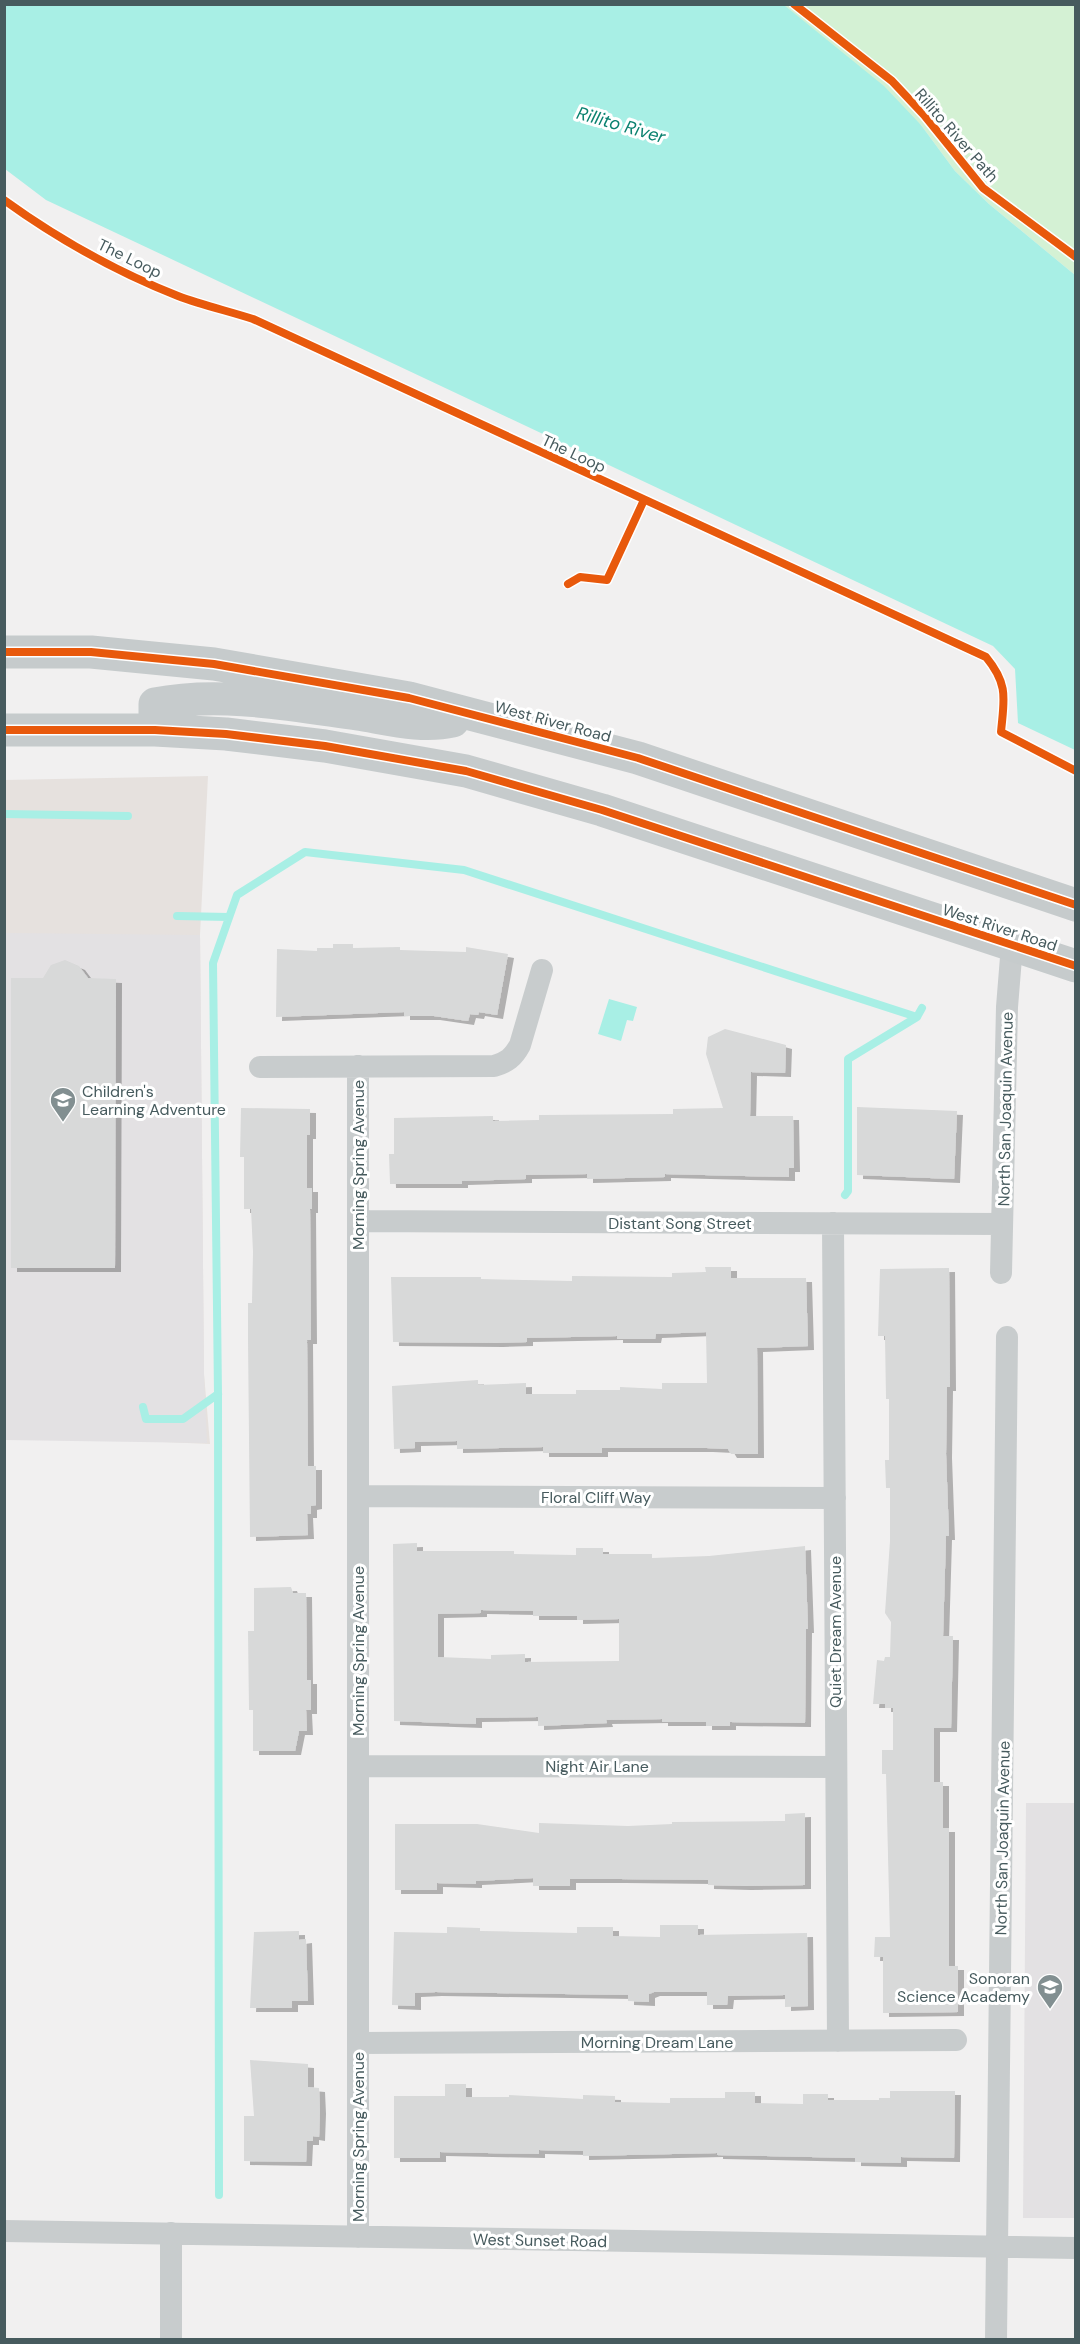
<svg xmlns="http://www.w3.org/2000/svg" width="1080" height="2344" font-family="'DM Sans',sans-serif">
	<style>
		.commercial { fill: #e6e1de }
		.education { fill: #e3e1e3 }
		.green { fill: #d4f1d4 }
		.water { fill: #a8efe5 }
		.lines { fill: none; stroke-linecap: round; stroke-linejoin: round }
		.stream { stroke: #a8efe5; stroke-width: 8 }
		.building { fill: #d8d9d9; fill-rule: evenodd; filter: url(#shadow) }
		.minor { stroke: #c8cccd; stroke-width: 22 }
		.primary { stroke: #c6cbcc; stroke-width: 33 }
		.cycleway-casing { stroke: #fff; stroke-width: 11 }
		.cycleway { stroke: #e8590c; stroke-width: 8 }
		.labels { text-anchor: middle; stroke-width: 6; stroke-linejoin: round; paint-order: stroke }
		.street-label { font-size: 16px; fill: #475b5e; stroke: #fff }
		.poi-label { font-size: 16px; fill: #475b5e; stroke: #fff; text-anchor: start }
		.water-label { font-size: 18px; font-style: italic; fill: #0a816f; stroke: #fff }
	</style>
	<defs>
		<filter id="shadow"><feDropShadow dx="6" dy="4" stdDeviation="0" flood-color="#0004"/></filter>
	</defs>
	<rect width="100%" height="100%" fill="#f1f0f0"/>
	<path class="commercial" d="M 208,776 L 200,935 L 204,1374 L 210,1444 L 5,1435 L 5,780 Z"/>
	<path class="education" d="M 5,933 L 200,935 L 204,1374 L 207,1443 L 5,1440 Z
		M 1026,1803 L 1075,1803 L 1075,2218 L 1023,2218 Z"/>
	<path class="green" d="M 784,5 L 1075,5 L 1075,275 L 989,204 L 955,171 L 921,125 Z"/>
	<path class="water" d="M 4,5 L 784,5 L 884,86 L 921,125 L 955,171 L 989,204 L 1075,275 L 1075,750 L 1018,723 L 1015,669 L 993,646 L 46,200 L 5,169 Z
		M 609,999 L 637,1007 L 633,1021 L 627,1020 L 621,1041 L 598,1034 Z"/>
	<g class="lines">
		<path class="stream" d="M 4,814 L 128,816
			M 177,916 L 229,917
			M 845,1195 L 848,1191 L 848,1059 L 917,1017
			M 143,1407 L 146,1419 L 183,1419 L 218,1394
			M 219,2195 L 218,1394 L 213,963 L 237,895 L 305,852 L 464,870 L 917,1017 L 922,1008"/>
	</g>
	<path class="building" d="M 333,944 L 353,944 L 353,948 L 400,947 L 400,950 L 466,952 L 466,947 L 508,954 L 497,1015 L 479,1012 L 478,1015 L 470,1014 L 468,1021 L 434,1016 L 404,1016 L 404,1012 L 276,1017 L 277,949 L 317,951 L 317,948 L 333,948 Z
		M 65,960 L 79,966 L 88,978 L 116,979 L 115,1268 L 11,1268 L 11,978 L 43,978 L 51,965 Z
		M 725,1029 L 786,1045 L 785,1073 L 751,1072 L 750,1116 L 793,1116 L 794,1168 L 789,1168 L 789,1177 L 665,1174 L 665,1177 L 587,1179 L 587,1174 L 526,1175 L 526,1179 L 462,1181 L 462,1184 L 390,1184 L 389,1154 L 394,1154 L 394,1118 L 493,1116 L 493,1121 L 539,1120 L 539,1115 L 673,1114 L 673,1109 L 723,1108 L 706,1054 L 708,1037 Z
		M 857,1107 L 957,1111 L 954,1179 L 857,1175 Z
		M 241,1108 L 310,1109 L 310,1135 L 307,1135 L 307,1188 L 312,1188 L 312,1209 L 310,1209 L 311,1340 L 307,1340 L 308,1466 L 316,1466 L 316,1505 L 311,1506 L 311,1514 L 307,1514 L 308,1535 L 250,1537 L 248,1339 L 248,1303 L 252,1303 L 253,1252 L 251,1209 L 244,1209 L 244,1157 L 240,1157 Z
		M 705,1267 L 731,1267 L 731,1278 L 806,1278 L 808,1346 L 757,1348 L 758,1454 L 731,1454 L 728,1449 L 707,1448 L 602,1448 L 602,1453 L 543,1453 L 543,1447 L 457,1449 L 457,1441 L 415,1442 L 415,1448 L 394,1449 L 392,1386 L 478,1380 L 478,1385 L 526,1383 L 526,1394 L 576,1394 L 576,1390 L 620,1390 L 620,1387 L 662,1389 L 662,1383 L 707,1383 L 706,1332 L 656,1334 L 655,1339 L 617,1339 L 617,1336 L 527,1338 L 527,1342 L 497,1343 L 393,1342 L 391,1277 L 481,1277 L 481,1279 L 572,1281 L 572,1276 L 672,1277 L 672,1273 L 706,1272 Z
		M 949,1268 L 950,1387 L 947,1387 L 946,1454 L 949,1536 L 946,1536 L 943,1636 L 953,1636 L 951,1728 L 934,1728 L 934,1782 L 943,1782 L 943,1828 L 949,1828 L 949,1966 L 958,1966 L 958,2012 L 883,2013 L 883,1957 L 874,1957 L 875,1937 L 890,1937 L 886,1774 L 882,1774 L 882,1750 L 893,1750 L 893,1708 L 885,1708 L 885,1704 L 873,1704 L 877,1660 L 884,1661 L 885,1657 L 890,1657 L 891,1622 L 885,1613 L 890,1541 L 890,1488 L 886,1488 L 885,1460 L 889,1460 L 889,1399 L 886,1399 L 885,1336 L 878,1336 L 880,1269 Z
		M 417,1543 L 417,1551 L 514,1551 L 514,1554 L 576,1555 L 576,1548 L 603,1548 L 603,1554 L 652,1554 L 652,1558 L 709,1556 L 805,1546 L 808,1629 L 806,1629 L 805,1723 L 730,1722 L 730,1726 L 706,1726 L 706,1722 L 662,1722 L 662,1719 L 606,1720 L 607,1723 L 538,1726 L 538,1717 L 476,1718 L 476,1724 L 394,1721 L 393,1544 ZM 481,1610 L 533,1611 L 533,1616 L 577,1616 L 577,1620 L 619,1619 L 619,1661 L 525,1662 L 525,1654 L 491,1655 L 491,1659 L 438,1657 L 438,1614 L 481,1613 Z
		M 291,1587 L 293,1593 L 306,1593 L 307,1680 L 311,1680 L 311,1710 L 306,1710 L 307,1731 L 299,1731 L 295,1751 L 253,1751 L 253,1710 L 249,1710 L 248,1631 L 254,1631 L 254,1588 Z
		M 805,1813 L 805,1885 L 745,1886 L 708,1885 L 708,1880 L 620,1879 L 570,1879 L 570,1886 L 533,1886 L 533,1878 L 476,1881 L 476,1884 L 437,1883 L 437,1890 L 395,1890 L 395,1824 L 477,1824 L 539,1833 L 539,1823 L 628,1826 L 672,1824 L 672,1822 L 785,1821 L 785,1814 Z
		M 660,1925 L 698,1925 L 698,1935 L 807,1933 L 808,2006 L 785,2007 L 785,1995 L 728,1996 L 727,2005 L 707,2005 L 707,1992 L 654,1992 L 649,1994 L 649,2002 L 628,2001 L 628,1995 L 436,1992 L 415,1993 L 415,2006 L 392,2005 L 394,1932 L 447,1933 L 447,1927 L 480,1928 L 480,1931 L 577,1933 L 577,1927 L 613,1927 L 613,1936 L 660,1937 Z
		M 299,1931 L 299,1940 L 306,1939 L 308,2001 L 292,2001 L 292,2008 L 250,2008 L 254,1932 Z
		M 250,2060 L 308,2064 L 308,2087 L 319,2088 L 320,2110 L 319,2137 L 313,2136 L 313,2141 L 307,2141 L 306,2162 L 244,2161 L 244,2116 L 254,2116 Z
		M 445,2084 L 466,2084 L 466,2097 L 509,2097 L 509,2095 L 583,2099 L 583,2095 L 615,2096 L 615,2102 L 670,2103 L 670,2098 L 725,2098 L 725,2092 L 755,2092 L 755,2103 L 803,2104 L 803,2094 L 828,2094 L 828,2100 L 879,2100 L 879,2098 L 890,2098 L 890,2091 L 955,2091 L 954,2158 L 901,2157 L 901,2163 L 855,2162 L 855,2158 L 717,2155 L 717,2153 L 583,2156 L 583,2151 L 539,2150 L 539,2154 L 440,2152 L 440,2158 L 394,2158 L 394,2096 L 445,2096 Z"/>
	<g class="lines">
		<path class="minor" d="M 260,1067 L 494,1066 C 507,1062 513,1058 520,1045 L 542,970
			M 358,1221 L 1002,1224
			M 833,1223 L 838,2041
			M 1001,1273 L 1007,1007 L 1012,945
			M 358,1496 L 835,1498
			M 358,1766 L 836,1767
			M 358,2043 L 956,2040
			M 4,2231 L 1076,2248
			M 171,2233 L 171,2340
			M 358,2237 L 358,1066
			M 996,2340 L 1007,1337"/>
		<path class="primary" d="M 4,652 L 91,652 L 214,664 L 409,698 L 638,758 L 1076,905
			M 4,730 L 155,730 L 226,734 L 325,746 L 466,771 L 602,810 L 1076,966
			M 155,730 L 155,704 C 220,691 292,705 357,714 C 389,719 422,728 453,721"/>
		<g class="cycleway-casing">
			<path id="cycleway" d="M 794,4 L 892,81 L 924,115 L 983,188 L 1076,257
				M 4,200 C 58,239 117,272 178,296 C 202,305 228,311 253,319 L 986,657 C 1009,685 1004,699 1001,732 L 1076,771
				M 568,584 L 580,577 L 607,580 L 644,500
				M 4,652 L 91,652 L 214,664 L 409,698 L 638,758 L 1076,905
				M 4,730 L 155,730 L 226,734 L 325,746 L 466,771 L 602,810 L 1076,966"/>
		</g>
		<use href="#cycleway" class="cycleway"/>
	</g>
	<defs>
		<g id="school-pin" transform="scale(1.35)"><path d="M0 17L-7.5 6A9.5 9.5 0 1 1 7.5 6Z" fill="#828f91" stroke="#fff"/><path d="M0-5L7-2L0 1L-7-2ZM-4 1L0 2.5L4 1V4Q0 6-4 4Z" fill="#fff"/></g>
	</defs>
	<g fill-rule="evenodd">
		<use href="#school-pin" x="63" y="1100"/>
		<use href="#school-pin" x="1050" y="1987"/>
	</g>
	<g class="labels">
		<g class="street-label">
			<text transform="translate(957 135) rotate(49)" y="6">Rillito River Path</text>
			<text transform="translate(130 258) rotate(26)" y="6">The Loop</text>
			<text transform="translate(574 453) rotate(25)" y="6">The Loop</text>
			<text transform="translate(553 721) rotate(15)" y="6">West River Road</text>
			<text transform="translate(1000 927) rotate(18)" y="6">West River Road</text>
			<text transform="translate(1005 1109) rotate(-89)" y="6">North San Joaquin Avenue</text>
			<text transform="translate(358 1165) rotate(-90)" y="6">Morning Spring Avenue</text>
			<text x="680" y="1229">Distant Song Street</text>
			<text x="596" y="1503">Floral Cliff Way</text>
			<text transform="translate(835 1632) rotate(-90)" y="6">Quiet Dream Avenue</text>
			<text transform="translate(358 1651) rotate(-90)" y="6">Morning Spring Avenue</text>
			<text x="597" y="1772">Night Air Lane</text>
			<text transform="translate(1002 1838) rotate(-89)" y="6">North San Joaquin Avenue</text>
			<text x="657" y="2048">Morning Dream Lane</text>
			<text transform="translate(358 2137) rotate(-90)" y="6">Morning Spring Avenue</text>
			<text transform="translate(540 2240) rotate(1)" y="6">West Sunset Road</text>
		</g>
		<g class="poi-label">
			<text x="82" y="1097">Children's<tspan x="82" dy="18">Learning Adventure</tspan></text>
			<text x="1030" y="1984" text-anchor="end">Sonoran<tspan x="1030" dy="18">Science Academy</tspan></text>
		</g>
		<g class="water-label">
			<text transform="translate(621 125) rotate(16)" y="6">Rillito River</text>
		</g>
	</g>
	<rect width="1080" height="2344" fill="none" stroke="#475b5e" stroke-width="12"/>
</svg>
